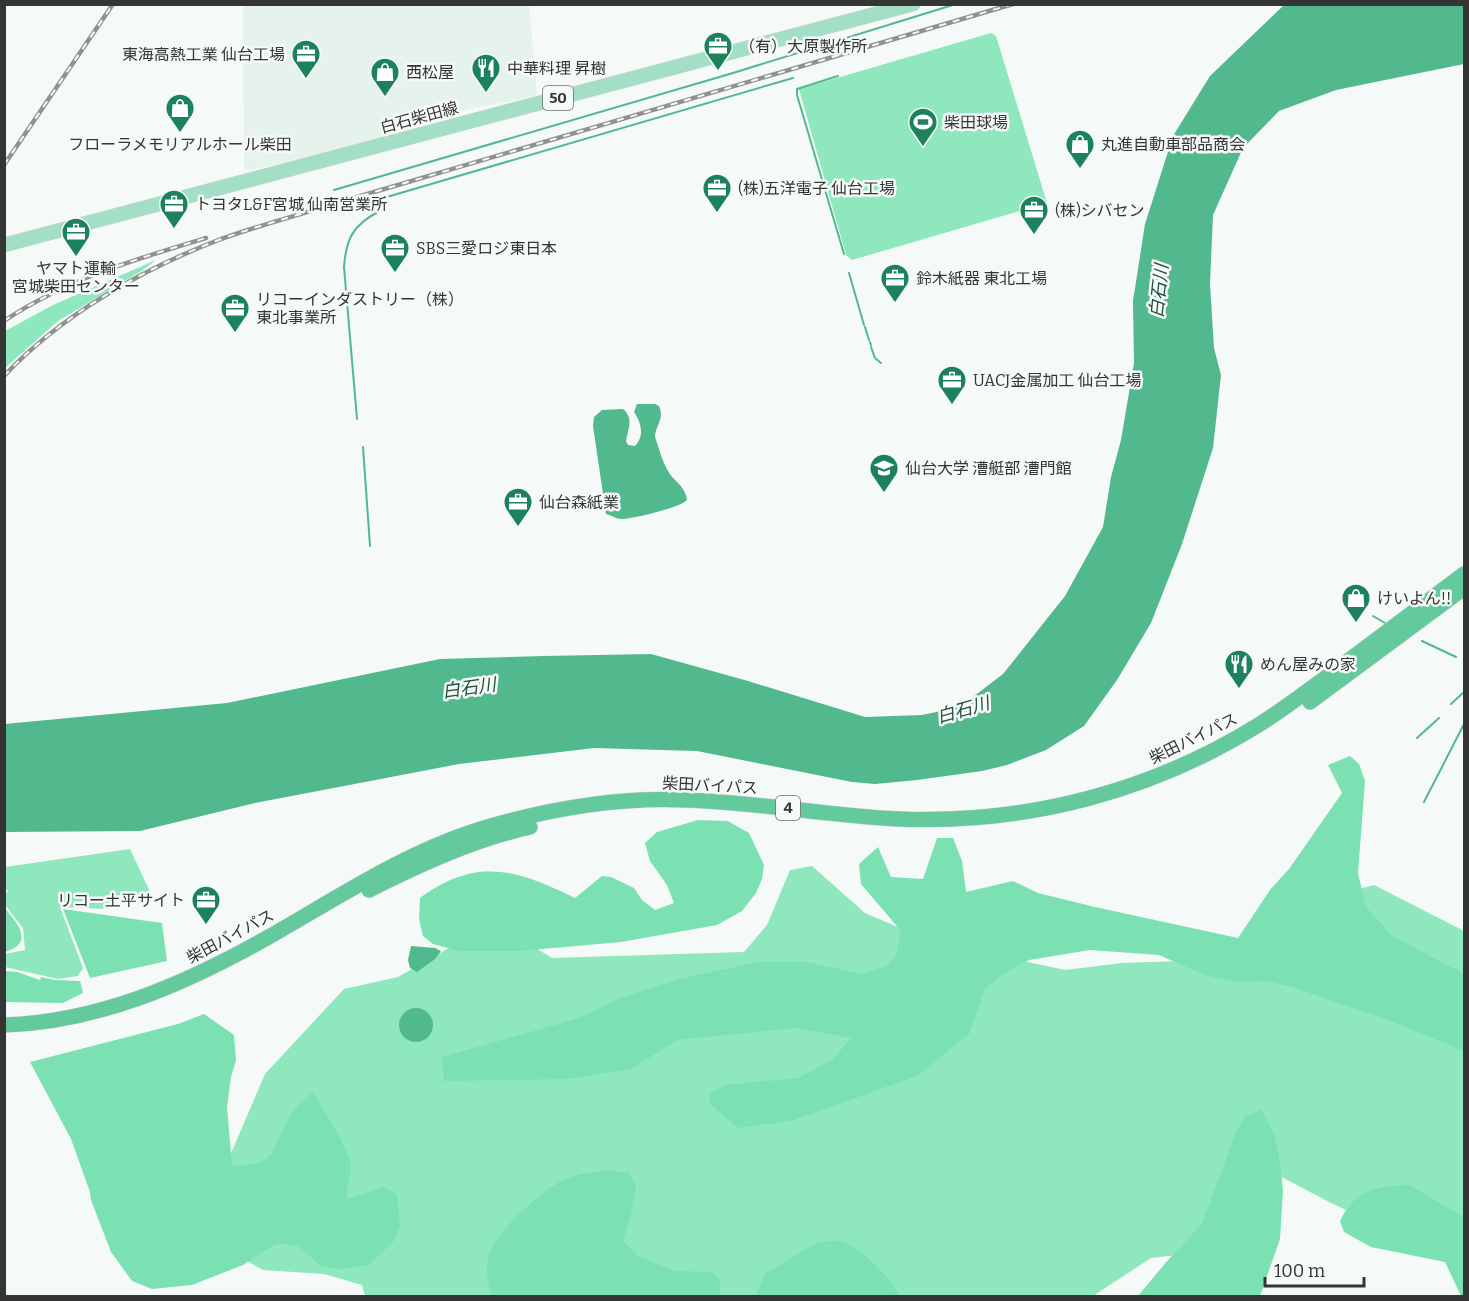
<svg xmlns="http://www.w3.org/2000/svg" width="1469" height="1301" font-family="Bitter,'Noto Sans JP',serif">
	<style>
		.built { fill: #e6f3ec }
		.green { fill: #8ee7bd }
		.forest { fill: #7be1b3 }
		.water { fill: #51b98d }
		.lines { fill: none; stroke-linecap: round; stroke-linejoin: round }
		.stream { stroke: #51b98d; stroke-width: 2 }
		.primary-casing { stroke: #d2d3d3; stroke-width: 15 }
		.highway-casing { stroke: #d2d3d3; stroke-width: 16 }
		.primary { stroke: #a2dfc4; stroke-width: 14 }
		.highway { stroke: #64c99d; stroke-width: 15 }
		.rail-casing { stroke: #8f9290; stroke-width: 4.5 }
		.rail { stroke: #f5f9f7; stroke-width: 2; stroke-dasharray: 7; stroke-linecap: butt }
		.labels { text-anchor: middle; stroke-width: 5; stroke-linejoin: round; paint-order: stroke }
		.shield { fill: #f5f9f7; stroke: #6e706f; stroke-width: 1.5 }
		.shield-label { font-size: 15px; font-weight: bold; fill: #343635 }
		.poi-label { font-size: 16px; fill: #343635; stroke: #f5f9f7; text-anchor: start }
		.street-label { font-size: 16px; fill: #343635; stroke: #f5f9f7 }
		.water-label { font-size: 18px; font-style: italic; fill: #25503d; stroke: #f5f9f7 }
	</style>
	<rect width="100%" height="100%" fill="#f5f9f7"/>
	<path class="built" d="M 243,5 L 529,5 L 537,96 L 470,109 L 419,124 L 366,143 L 248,171 L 244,168 Z"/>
	<path class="green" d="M 991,33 L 996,36 L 1047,203 L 852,260 L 846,255 L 799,89 Z
		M 156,260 L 143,270 L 58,321 L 5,368 L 5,331 L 53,305 Z
		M 130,849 L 152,896 L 110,901 L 106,909 L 60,907 L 83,968 L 78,976 L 58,979 L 5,967 L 5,954 L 25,950 L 23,928 L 5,905 L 5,895 L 8,891 L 5,888 L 5,867 Z
		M 812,866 L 865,913 L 947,948 L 991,954 L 1065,970 L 1122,963 L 1209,960 L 1348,892 L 1374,885 L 1464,931 L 1464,1275 L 1417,1243 L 1329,1202 L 1274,1173 L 1265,1245 L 1151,1258 L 1093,1296 L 365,1296 L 362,1285 L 324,1274 L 263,1270 L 211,1241 L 211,1200 L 265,1074 L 344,989 L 398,977 L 463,940 L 518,937 L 552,958 L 744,952 L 767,925 L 790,870 Z"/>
	<path class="forest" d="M 1350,756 L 1359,764 L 1365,781 L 1358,873 L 1366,907 L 1392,936 L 1464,974 L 1464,1051 L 1386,1019 L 1292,987 L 1265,981 L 1234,982 L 1205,975 L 1159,955 L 1090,950 L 1029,960 L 1003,974 L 985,989 L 969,1034 L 917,1076 L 791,1121 L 738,1128 L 710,1104 L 709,1093 L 726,1085 L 798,1078 L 832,1060 L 851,1038 L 796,1028 L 677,1040 L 631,1069 L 568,1079 L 444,1081 L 442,1057 L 576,1019 L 623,997 L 683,978 L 759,962 L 806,962 L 863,974 L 886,966 L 896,956 L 901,931 L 861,884 L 859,864 L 878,847 L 891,877 L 923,879 L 937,838 L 953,838 L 962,861 L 966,892 L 1013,881 L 1038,893 L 1095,907 L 1238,938 L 1270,890 L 1289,869 L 1342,793 L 1328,765 Z
		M 698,820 L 728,821 L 749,833 L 764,865 L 762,879 L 756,893 L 742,911 L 717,925 L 621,942 L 520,951 L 459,951 L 433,944 L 423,936 L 419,919 L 420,898 C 477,856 517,870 575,898 L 602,876 L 611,877 L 634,888 L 642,900 L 655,910 L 674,903 L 667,885 L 650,861 L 645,843 L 657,832 Z
		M 4,907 C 18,924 35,943 5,952 Z
		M 63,909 L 162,923 L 167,961 L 90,978 Z
		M 5,971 L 17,972 L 40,980 L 41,977 L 55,980 L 80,981 L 83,993 L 63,1003 L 5,1002 Z
		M 204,1014 L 234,1035 L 236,1060 L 231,1077 L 227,1107 L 232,1166 C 284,1163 268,1151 290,1116 C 296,1107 306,1099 313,1092 C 321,1106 352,1153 351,1167 C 350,1180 345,1185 348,1199 L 384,1187 L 397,1194 L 400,1226 L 393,1242 L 369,1265 L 342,1269 L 321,1266 L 299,1247 L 283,1243 L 272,1246 L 243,1265 L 192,1285 L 152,1289 L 132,1281 L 111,1252 L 91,1200 L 90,1192 L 71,1139 L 30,1062 L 178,1024 Z
		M 1261,1110 L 1274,1133 L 1280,1162 L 1283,1191 L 1280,1239 L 1260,1296 L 1138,1296 L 1168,1260 L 1202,1224 L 1237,1130 L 1246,1116 Z
		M 609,1170 L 630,1173 L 636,1187 L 630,1218 L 623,1240 L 637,1256 L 674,1271 L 712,1272 L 720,1279 L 720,1296 L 491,1296 C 488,1282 485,1270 489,1255 C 497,1231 534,1198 556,1184 C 572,1174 591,1172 609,1170 Z
		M 1409,1185 L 1464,1217 L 1464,1296 L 1461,1296 L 1445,1262 L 1371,1247 L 1344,1232 L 1340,1221 C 1356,1189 1375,1186 1409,1185 Z
		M 818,1242 C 826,1242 840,1240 846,1243 C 864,1252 892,1279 900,1296 L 756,1296 L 757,1291 L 765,1274 Z"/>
	<path class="water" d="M 1284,5 L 1464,5 L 1464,64 L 1336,90 L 1279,111 L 1243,148 L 1213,215 L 1210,284 L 1214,348 L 1221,375 L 1213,448 L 1182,544 L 1151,623 L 1117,680 L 1084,726 L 1046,750 L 1007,765 L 982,771 L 917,780 L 875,784 L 852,782 L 697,751 L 594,748 L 459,764 L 255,803 L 140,831 L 5,832 L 5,724 L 227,703 L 440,659 L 544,656 L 651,654 L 748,681 L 865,717 L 922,715 L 960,707 L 1003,674 L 1065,596 L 1103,527 L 1111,477 L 1121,440 L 1134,363 L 1133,301 L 1145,224 L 1173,136 L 1210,76 Z
		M 637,404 L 655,404 L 659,406 C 665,419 655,426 655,437 C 659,448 662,461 668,471 C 674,482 685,485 687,500 C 682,507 630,520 620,519 C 615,518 610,515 606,514 L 593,426 L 594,417 L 602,410 L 623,409 C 634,418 628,429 626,441 L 628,445 L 635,446 C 645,436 641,422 634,412 Z
		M 411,946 L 435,948 L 441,951 L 435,959 L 417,972 L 410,968 L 408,960 Z
		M399 1025a17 17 0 1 1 34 0a17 17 0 1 1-34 0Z"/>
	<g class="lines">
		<path class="stream" d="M 838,76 L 797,89 L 797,95 L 844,254
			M 334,190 L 733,73 L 956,4
			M 380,199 L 793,78
			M 849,273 L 864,325
			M 865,327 L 869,340
			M 870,342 L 871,345
			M 871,347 L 875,358 L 881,363
			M 357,419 L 344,267 C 346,239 353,225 378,212
			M 363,447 L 370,546
			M 1373,616 L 1385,623
			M 1422,641 L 1456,657
			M 1451,704 L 1464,692
			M 1417,738 L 1439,718
			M 1424,802 L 1464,724"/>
		<g class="primary-casing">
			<path id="primary" d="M 4,245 L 913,4"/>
		</g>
		<g class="highway-casing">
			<path id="highway" d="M 1310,702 L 1464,588
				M 369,890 C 421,864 473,840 530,827
				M 4,1025 C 98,1022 185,984 265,939 C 338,898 409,849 491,826 C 554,808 620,797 686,800 C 757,802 828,816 899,819 C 1027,824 1151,792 1260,724 C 1290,705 1317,684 1344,664 C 1384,634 1424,604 1464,574"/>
		</g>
		<use href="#primary" class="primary"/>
		<use href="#highway" class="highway"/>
		<g class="rail-casing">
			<path id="rail" d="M 4,165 L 113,4
				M 4,321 C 65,280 136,259 206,238
				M 4,376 C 60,316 141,270 216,241 C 253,227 292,217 330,205 L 1013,4"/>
		</g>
		<use href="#rail" class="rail"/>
	</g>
	<defs>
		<g id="office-pin" transform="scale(1.5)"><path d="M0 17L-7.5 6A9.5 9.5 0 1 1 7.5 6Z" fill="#1c825c" stroke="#f5f9f7"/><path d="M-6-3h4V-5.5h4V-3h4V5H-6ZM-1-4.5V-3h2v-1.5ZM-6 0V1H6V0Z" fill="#fff"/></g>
		<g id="restaurant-pin" transform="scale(1.5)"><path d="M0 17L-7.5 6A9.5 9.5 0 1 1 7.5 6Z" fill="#1c825c" stroke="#f5f9f7"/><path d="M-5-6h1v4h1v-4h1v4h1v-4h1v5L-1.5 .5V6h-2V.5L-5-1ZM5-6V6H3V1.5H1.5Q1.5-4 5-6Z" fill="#fff"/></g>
		<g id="shop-pin" transform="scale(1.5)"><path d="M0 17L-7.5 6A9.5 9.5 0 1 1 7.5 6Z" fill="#1c825c" stroke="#f5f9f7"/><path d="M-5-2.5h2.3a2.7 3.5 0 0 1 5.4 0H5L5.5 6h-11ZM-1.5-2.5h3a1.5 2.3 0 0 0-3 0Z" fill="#fff"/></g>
		<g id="stadium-pin" transform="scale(1.5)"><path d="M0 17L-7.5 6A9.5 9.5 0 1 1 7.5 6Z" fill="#1c825c" stroke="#f5f9f7"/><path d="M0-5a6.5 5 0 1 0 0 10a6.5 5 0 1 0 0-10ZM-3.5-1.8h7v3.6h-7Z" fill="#fff"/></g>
		<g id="university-pin" transform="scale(1.5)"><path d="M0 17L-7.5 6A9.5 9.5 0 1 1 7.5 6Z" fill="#1c825c" stroke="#f5f9f7"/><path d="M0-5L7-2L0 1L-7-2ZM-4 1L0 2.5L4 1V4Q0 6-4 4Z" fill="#fff"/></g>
	</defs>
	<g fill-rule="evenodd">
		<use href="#office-pin" x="718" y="46"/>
		<use href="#office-pin" x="306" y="54"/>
		<use href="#restaurant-pin" x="486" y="68"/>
		<use href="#shop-pin" x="385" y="72"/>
		<use href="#shop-pin" x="180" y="108"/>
		<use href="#stadium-pin" x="923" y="122"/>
		<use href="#shop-pin" x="1080" y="144"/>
		<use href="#office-pin" x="717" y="188"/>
		<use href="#office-pin" x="174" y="204"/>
		<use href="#office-pin" x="1034" y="210"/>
		<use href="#office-pin" x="76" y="232"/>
		<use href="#office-pin" x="395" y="248"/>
		<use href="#office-pin" x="895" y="278"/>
		<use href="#office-pin" x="235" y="308"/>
		<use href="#office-pin" x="952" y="380"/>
		<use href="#university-pin" x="884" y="468"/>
		<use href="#office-pin" x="518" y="502"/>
		<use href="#shop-pin" x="1356" y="598"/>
		<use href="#restaurant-pin" x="1239" y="664"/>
		<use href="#office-pin" x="206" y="900"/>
	</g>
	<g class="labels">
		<g class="shield">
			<rect x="543" y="86" width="30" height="24" rx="4.5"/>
			<rect x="776" y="796" width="24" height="24" rx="4.5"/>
		</g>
		<g class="shield-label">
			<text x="558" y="103">50</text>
			<text x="788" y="813">4</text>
		</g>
		<g class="poi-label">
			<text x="739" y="52">（有）大原製作所</text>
			<text x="285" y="60" text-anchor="end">東海高熱工業 仙台工場</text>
			<text x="507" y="74">中華料理 昇樹</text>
			<text x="406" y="78">西松屋</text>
			<text x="944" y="128">柴田球場</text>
			<text x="180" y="150" text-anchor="middle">フローラメモリアルホール柴田</text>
			<text x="1101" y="150">丸進自動車部品商会</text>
			<text x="738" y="194">(株)五洋電子 仙台工場</text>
			<text x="195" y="210">トヨタL&amp;F宮城 仙南営業所</text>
			<text x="1055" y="216">(株)シバセン</text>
			<text x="416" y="254">SBS三愛ロジ東日本</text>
			<text x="76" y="274" text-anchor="middle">ヤマト運輸<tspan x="76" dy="18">宮城柴田センター</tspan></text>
			<text x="916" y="284">鈴木紙器 東北工場</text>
			<text x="256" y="305">リコーインダストリー（株）<tspan x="256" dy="18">東北事業所</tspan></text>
			<text x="973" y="386">UACJ金属加工 仙台工場</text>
			<text x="905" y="474">仙台大学 漕艇部 漕門館</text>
			<text x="539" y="508">仙台森紙業</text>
			<text x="1377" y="604">けいよん!!</text>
			<text x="1260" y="670">めん屋みの家</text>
			<text x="185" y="906" text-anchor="end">リコー土平サイト</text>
		</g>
		<g class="street-label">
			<text transform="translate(419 117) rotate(-15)" y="6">白石柴田線</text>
			<text transform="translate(1193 738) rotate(-26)" y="6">柴田バイパス</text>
			<text transform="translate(710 785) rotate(3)" y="6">柴田バイパス</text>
			<text transform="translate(230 936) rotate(-28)" y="6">柴田バイパス</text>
		</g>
		<g class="water-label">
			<text transform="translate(1159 291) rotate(-84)" y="6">白石川</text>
			<text transform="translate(469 688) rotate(-8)" y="6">白石川</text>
			<text transform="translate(963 710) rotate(-16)" y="6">白石川</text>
		</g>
	</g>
	<rect width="1469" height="1301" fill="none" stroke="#343635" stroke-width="12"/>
	<path d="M1265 1277v9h99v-9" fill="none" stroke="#343635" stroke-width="3"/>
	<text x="1274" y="1277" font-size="18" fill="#343635" stroke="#f5f9f7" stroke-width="4.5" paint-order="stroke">100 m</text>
</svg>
